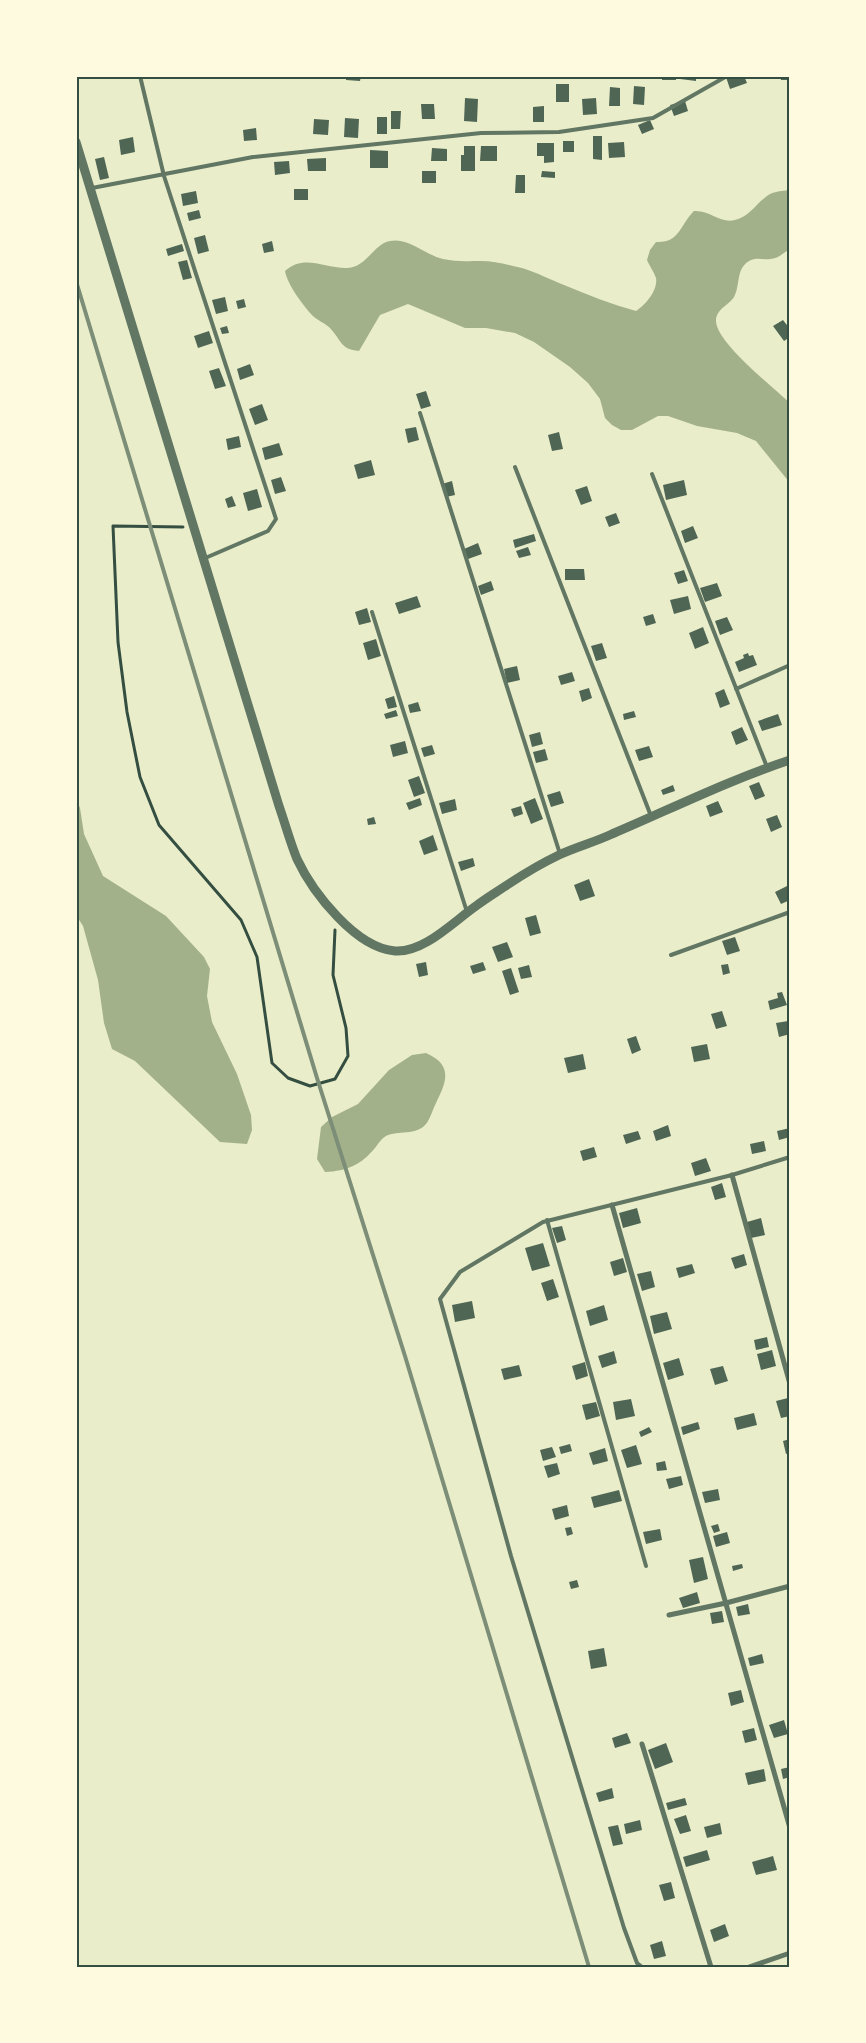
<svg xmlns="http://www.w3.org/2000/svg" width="866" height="2043" font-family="'Playfair Display',serif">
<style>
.water{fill:#a3b18a}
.building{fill:#4f6655}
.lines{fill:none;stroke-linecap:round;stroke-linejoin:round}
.path{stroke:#344e41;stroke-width:3}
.service{stroke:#617663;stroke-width:4}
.minor{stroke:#617663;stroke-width:5}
.tertiary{stroke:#617663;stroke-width:9}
.rail{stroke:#7c8e77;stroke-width:4}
.neatline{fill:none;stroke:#344e41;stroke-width:2}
</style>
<rect width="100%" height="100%" fill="#e9edc9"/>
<path class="water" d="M790 190V249C783 253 778 259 770 259 763 260 758 257 751 260 735 268 741 284 734 297 729 305 716 309 716 321 716 342 774 388 790 403V483L756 441 737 433 697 426 668 416H658L632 430H621L612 425 605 418 600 399 588 383 570 367 534 342 515 333 486 328H465L408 304 380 315 359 351C340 349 342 341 330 328 326 324 319 321 314 317 304 307 287 284 285 271 304 254 323 268 346 268 367 268 373 244 390 241 409 237 425 255 443 259 457 262 467 261 481 261 494 261 509 265 522 268 536 272 551 280 564 285 588 295 611 304 636 311 645 305 658 291 656 278 654 272 649 265 647 260L650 250 656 242C680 243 679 226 694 211 710 210 721 224 735 220 749 217 756 204 767 196 774 191 782 191 790 190Z
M76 798 80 808 84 834 103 876 166 916 204 957 210 969 207 996 212 1022 237 1074 251 1115 252 1130 247 1144 220 1142 135 1061 112 1049 104 1023 98 980 83 926 76 915Z
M426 1053C453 1065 447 1081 436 1103 433 1109 430 1119 426 1124 416 1136 398 1130 386 1136 382 1138 378 1144 375 1148 361 1165 347 1171 325 1172L317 1159 321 1127 332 1117 358 1104 389 1070 412 1055Z"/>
<path class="building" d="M346 76H361L360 81 346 80Z
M662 76H676V80H662Z
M680 76H696V81L680 79Z
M729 76H744L747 83 730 89 726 77Z
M780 76H790V80H781Z
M556 84H569V102H556Z
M634 86 645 87 644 105 633 104Z
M610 87 620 88V106H609Z
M465 98 478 99 477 122 464 121Z
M596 98 597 114 583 115 582 99Z
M685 101 688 111 674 116 670 105Z
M421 104H434L435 119H422Z
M544 106V122H533V107Z
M391 111H401L400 129H391Z
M377 117H387V134H377Z
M345 118 359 119 358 138 344 137Z
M314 119 329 120 328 135 313 134Z
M650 120 654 129 642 134 638 125Z
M256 128 257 140 244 141 243 130Z
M593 136H602V160L593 159Z
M133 137 135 152 121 155 119 140Z
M563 141H574V152H563Z
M624 142 625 157 609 158 608 143Z
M537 143H554V162L544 163V156H537Z
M464 146H475V171H461V155H464Z
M481 146H497V161H480Z
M432 148 447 149V161H431Z
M370 150 388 151V168H370Z
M104 157 109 178 100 180 95 159Z
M326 158V171H308L307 159Z
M289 161 290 173 275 175 274 162Z
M422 171H436V183H422Z
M542 171 555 172V178L541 177Z
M516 175H525V193H515Z
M294 189H308V200H294Z
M196 191 198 203 183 206 181 194Z
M199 210 201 218 189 221 187 213Z
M205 235 209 251 198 254 194 238Z
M272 241 274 251 264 253 262 244Z
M182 244 184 251 168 256 166 249Z
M187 260 192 278 183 280 178 262Z
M225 297 228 311 216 314 212 300Z
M244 299 246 307 238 309 236 301Z
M783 320 790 329V337L784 341 773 326Z
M227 326 229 333 222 334 220 328Z
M209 331 213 343 198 348 194 336Z
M250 364 254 375 240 380 237 369Z
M219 368 226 386 215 389 209 371Z
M426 391 431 406 421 409 416 394Z
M262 404 268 420 255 425 249 409Z
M416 427 419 440 408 443 405 429Z
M559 432 563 449 552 451 548 435Z
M239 436 241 447 228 450 226 439Z
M279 443 283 455 265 460 262 448Z
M371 460 375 475 358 479 354 465Z
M281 477 286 491 275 494 271 480Z
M684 480 687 495 666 500 663 485Z
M452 481 455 495 446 497 442 484Z
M587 486 592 501 581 505 575 490Z
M257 489 262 507 248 511 243 493Z
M232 496 236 506 228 508 225 499Z
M616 513 620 523 609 527 605 517Z
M693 526 698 538 685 543 681 531Z
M534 534 536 541 515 548 513 540Z
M478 543 482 554 468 559 464 549Z
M528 547 531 555 519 558 516 551Z
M565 569H584L585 580H565Z
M684 570 688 581 678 584 674 573Z
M491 581 494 590 481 595 478 586Z
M717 583 722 596 705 602 700 588Z
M417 596 421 607 399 614 395 603Z
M688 596 691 609 674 614 670 600Z
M367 608 371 622 359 625 355 612Z
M653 614 656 623 646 626 643 617Z
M727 617 733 630 720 635 715 621Z
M703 627 709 643 695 649 689 633Z
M376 639 381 656 368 660 363 643Z
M602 643 607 658 596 661 591 646Z
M748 653 749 656 753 655 757 665 739 672 735 662 744 658 743 655Z
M517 666 520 680 507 683 504 669Z
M572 672 575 681 561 685 558 676Z
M589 688 592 698 582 702 579 691Z
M724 689 730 704 720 708 715 693Z
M394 696 397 707 388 709 385 699Z
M418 702 421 711 410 713 408 705Z
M396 710 398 716 386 719 384 714Z
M634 711 636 717 624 720 623 714Z
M778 714 782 725 762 731 758 721Z
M742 727 748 740 736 745 731 732Z
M540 732 543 744 532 747 529 735Z
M405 741 408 753 393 757 390 745Z
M432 745 435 754 424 757 421 748Z
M649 746 653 757 639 761 635 750Z
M545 749 548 760 536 763 533 752Z
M419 776 425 793 414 797 408 780Z
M759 782 765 796 755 800 749 786Z
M673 785 675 791 663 795 661 790Z
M560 791 564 803 551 807 547 795Z
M420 798 422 805 409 810 406 803Z
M535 798 543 819 531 824 523 803Z
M455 799 457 810 442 814 439 803Z
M718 801 723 812 710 817 706 806Z
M521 806 523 814 514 817 511 809Z
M777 815 782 827 771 832 766 819Z
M374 817 376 824 368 825 367 819Z
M433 835 438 850 424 855 419 841Z
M473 858 475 866 461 871 458 862Z
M589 879 595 896 580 901 574 885Z
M787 886 790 891V900L781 904 775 892Z
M536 915 541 933 530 936 525 918Z
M735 937 740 951 727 955 722 941Z
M507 942 513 957 498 962 492 947Z
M426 962 428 975 419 977 416 964Z
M483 962 486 970 473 974 470 966Z
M728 964 730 973 723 975 721 965Z
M529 965 532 977 521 979 518 968Z
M511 968 519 992 510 995 502 971Z
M782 992 787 1005 770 1010 768 1001 778 998 777 993Z
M722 1011 727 1026 716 1029 711 1014Z
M788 1021 790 1034 779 1037 776 1023Z
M636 1036 641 1050 632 1054 627 1039Z
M707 1044 710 1059 694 1062 691 1047Z
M583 1054 586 1069 568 1073 564 1058Z
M668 1125 671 1136 656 1141 653 1131Z
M790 1128V1137L779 1140 777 1131Z
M638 1131 641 1139 626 1144 623 1135Z
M764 1141 766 1151 752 1154 750 1144Z
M594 1147 597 1157 583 1161 580 1151Z
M706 1158 711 1171 695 1176 691 1163Z
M722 1183 726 1197 715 1200 711 1187Z
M637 1208 641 1223 623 1228 619 1213Z
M761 1218 765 1235 751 1238 747 1222Z
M562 1226 566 1240 557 1243 552 1228Z
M543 1243 550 1266 532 1271 525 1248Z
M744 1254 747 1265 735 1269 731 1258Z
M623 1258 627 1272 614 1276 610 1262Z
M692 1264 695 1273 679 1278 676 1268Z
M651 1271 655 1287 642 1291 637 1274Z
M553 1279 559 1297 547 1301 541 1283Z
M472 1301 475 1318 455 1322 452 1305Z
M604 1305 608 1320 590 1326 586 1311Z
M667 1312 672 1329 654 1334 650 1316Z
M767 1337 769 1347 756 1350 754 1340Z
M772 1350 776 1366 761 1370 757 1354Z
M614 1351 617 1363 602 1368 598 1356Z
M679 1358 684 1375 668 1380 663 1363Z
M585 1362 588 1376 576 1380 572 1366Z
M519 1365 522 1376 504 1380 501 1369Z
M723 1366 728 1381 715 1385 710 1369Z
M788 1398 790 1416 781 1418 776 1401Z
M631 1399 635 1416 616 1420 613 1402Z
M596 1402 600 1416 586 1420 582 1405Z
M754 1413 757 1425 737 1430 734 1418Z
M698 1422 700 1429 683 1435 681 1427Z
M649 1427 652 1432 641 1437 639 1432Z
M790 1439V1453L786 1454 783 1441Z
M570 1444 572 1451 561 1454 559 1447Z
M636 1445 642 1464 627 1468 621 1450Z
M552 1447 556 1457 543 1461 540 1450Z
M605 1448 608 1461 593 1465 589 1453Z
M665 1461 667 1470 657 1471 656 1463Z
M557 1463 560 1474 548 1478 544 1466Z
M681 1476 683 1485 669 1489 666 1479Z
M718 1489 720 1500 705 1503 702 1492Z
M619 1490 622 1501 594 1508 591 1497Z
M567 1505 569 1516 555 1520 552 1509Z
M718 1524 720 1531 714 1533 711 1526Z
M571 1527 573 1534 567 1536 565 1528Z
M660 1529 662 1540 646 1544 643 1532Z
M727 1532 730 1543 716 1547 713 1536Z
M703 1557 708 1579 694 1583 689 1560Z
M742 1564 743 1568 733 1571 732 1566Z
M577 1580 579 1587 571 1589 569 1582Z
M697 1592 700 1603 683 1608 679 1598Z
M748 1604 750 1614 738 1616 736 1607Z
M722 1611 724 1622 712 1624 710 1613Z
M604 1648 607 1666 591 1669 588 1651Z
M762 1654 764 1663 750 1666 748 1658Z
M741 1690 744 1702 731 1706 728 1693Z
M784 1720 788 1734 774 1738 769 1725Z
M754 1728 757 1740 745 1743 742 1731Z
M627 1733 631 1743 615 1748 612 1738Z
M666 1743 673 1762 655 1769 648 1750Z
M790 1767V1777L783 1779 781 1769Z
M764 1769 766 1781 748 1785 745 1773Z
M612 1788 614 1798 599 1802 596 1793Z
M685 1798 687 1805 668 1810 666 1803Z
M686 1815 691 1831 680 1834 674 1819Z
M640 1820 642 1830 626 1834 624 1824Z
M720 1823 722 1834 707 1838 704 1827Z
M618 1825 623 1844 613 1846 608 1827Z
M707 1850 710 1860 686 1867 683 1857Z
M773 1856 777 1870 756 1875 752 1862Z
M671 1882 675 1898 664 1901 659 1885Z
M725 1924 729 1936 714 1942 710 1930Z
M662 1941 666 1956 654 1959 650 1945Z"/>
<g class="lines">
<path class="path" d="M183 527 113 526 118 642 127 712 140 777 159 825 241 920 257 957 272 1063 288 1078 310 1086 335 1079 348 1056 346 1028 333 975 335 930"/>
<path class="service" d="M140 76 164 176 276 519 268 531 203 559
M92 188 253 157 481 133 559 132 653 118 727 76
M420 413 560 854
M515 467 651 816
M652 474 767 767
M372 612 467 912
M736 689 790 665
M671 955 790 912
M547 1220 646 1566
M642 1967 637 1963 624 1928 511 1556 440 1299 460 1272 543 1222 732 1175 790 1157"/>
<path class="minor" d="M732 1175 790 1384
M612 1205 790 1828
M669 1615 726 1603 790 1586
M642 1744 711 1967
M749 1967 790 1953"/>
<path class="tertiary" d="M76 142 279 806C285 823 290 842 297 859 313 893 356 948 395 951 424 953 454 921 476 906 485 899 495 893 504 887 522 875 540 864 559 855 576 847 595 842 612 834 671 809 729 780 790 760"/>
<path class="rail" d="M76 281 317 1078 405 1356 589 1967"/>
</g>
<rect width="866" height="2043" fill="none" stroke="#fefae0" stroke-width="155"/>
<rect x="78" y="78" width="710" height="1888" class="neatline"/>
</svg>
